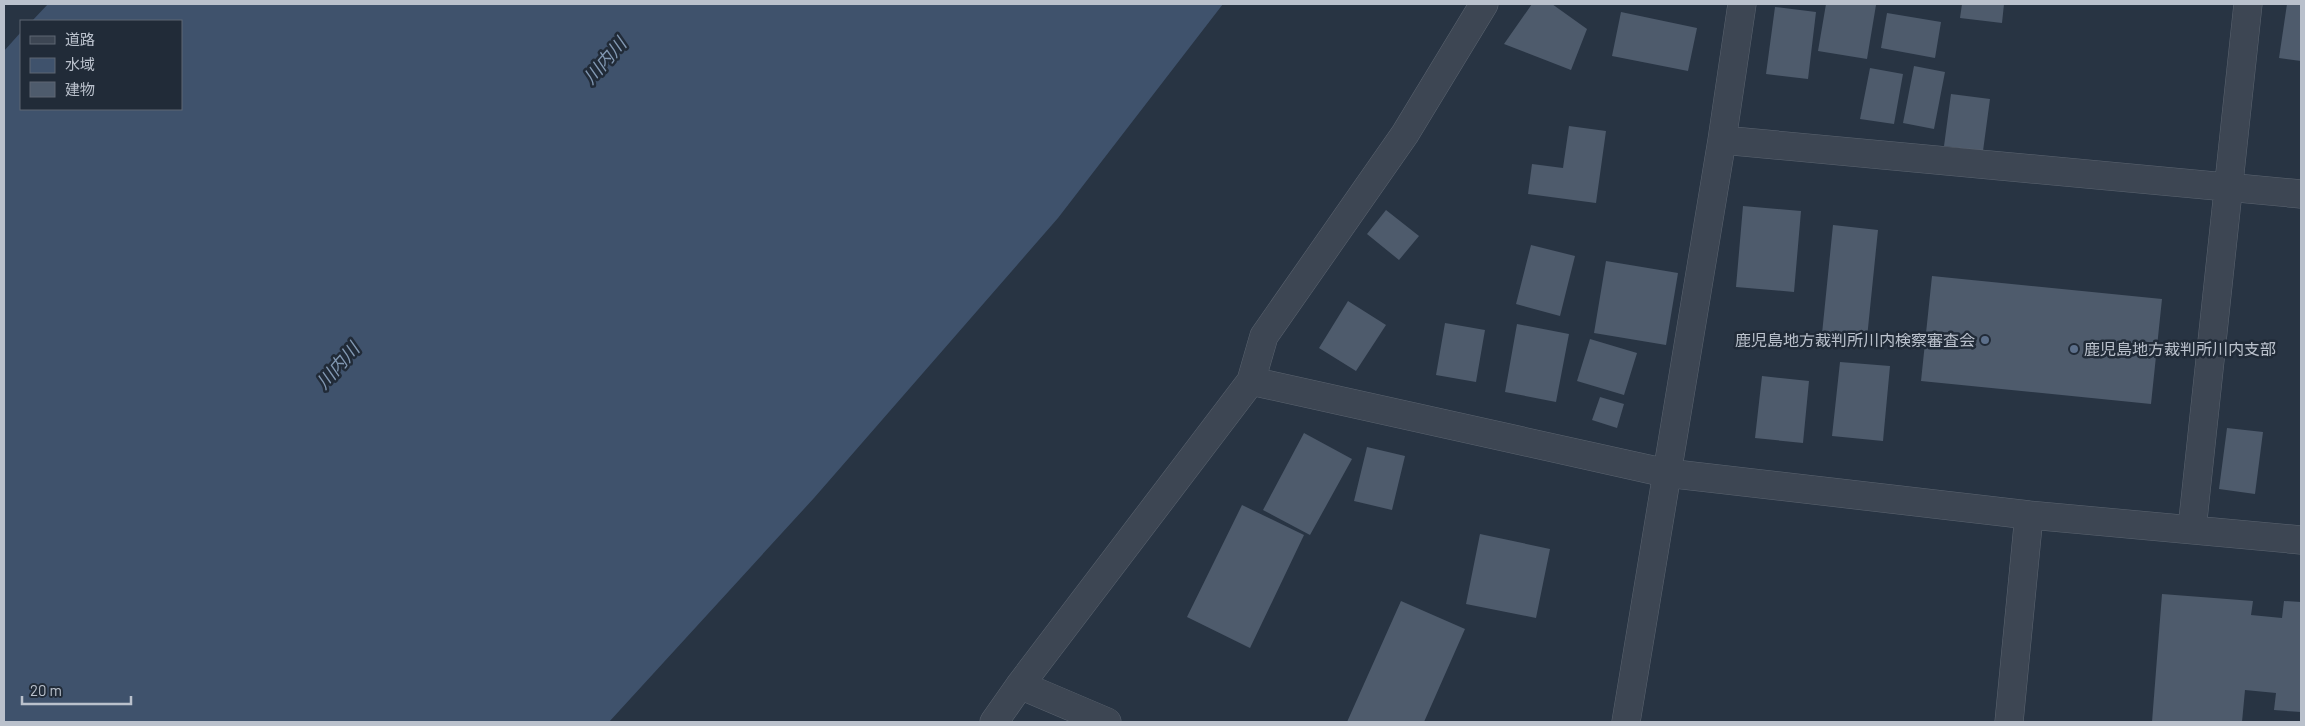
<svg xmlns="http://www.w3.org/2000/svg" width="2305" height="726" font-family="Barlow,'Noto Sans JP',sans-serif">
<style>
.water{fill:#3f526c}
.building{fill:#4e5b6c}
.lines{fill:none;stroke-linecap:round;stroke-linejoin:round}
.minor-casing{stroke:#5b6470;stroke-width:29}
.minor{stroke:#3d4653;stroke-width:28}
.service-dot{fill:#5c6f8a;stroke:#212b38;stroke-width:2}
.labels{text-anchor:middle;stroke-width:5;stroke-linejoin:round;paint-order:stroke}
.poi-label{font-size:16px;fill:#bac1cc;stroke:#212b38;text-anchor:end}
.water-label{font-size:18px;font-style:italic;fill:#8298b2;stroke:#212b38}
</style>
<rect width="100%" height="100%" fill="#283443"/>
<path class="water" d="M48 4H1223L1058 218 814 498 609 722H4V51L21 32V109H181V21H32Z"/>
<path class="building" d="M1532 4H1552L1587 29 1571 70 1504 44Z
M1826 4 1876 5 1867 59 1818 51Z
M1962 4H2004L2002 23 1960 18Z
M2287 4H2301V61L2279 58Z
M1775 7 1816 12 1808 79 1766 74Z
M1621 12 1697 28 1688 71 1612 56Z
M1887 13 1941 22 1935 58 1881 48Z
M1914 66 1945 72 1934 129 1903 123Z
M1870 68 1903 74 1894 124 1860 119Z
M1951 94 1990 99 1983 151 1944 146Z
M1569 126 1606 131 1596 203 1528 194 1532 164 1563 168Z
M1743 206 1801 211 1794 292 1736 287Z
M1386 210 1419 236 1399 260 1367 234Z
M1833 225 1878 230 1867 338 1822 334Z
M1531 245 1575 256 1560 316 1516 304Z
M1606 261 1678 273 1666 345 1594 333Z
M1932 276 2162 299 2151 404 1921 381Z
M1348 301 1386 325 1356 371 1319 348Z
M1445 323 1485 330 1476 382 1436 375Z
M1517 324 1569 334 1556 402 1505 392Z
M1590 339 1637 353 1624 395 1577 381Z
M1840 362 1890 366 1883 441 1832 436Z
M1762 376 1809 381 1803 443 1755 438Z
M1600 397 1624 404 1617 428 1592 420Z
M2227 428 2263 432 2255 494 2219 489Z
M1304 433 1352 459 1310 535 1263 510Z
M1367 447 1405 456 1392 510 1354 501Z
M1242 505 1304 535 1250 648 1187 617Z
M1480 534 1550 549 1536 618 1466 604Z
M2162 594 2253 601 2251 615 2282 618 2284 601 2301 602V712L2274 710 2276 693 2245 690 2242 722H2152Z
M1401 601 1465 629 1424 722H1347Z"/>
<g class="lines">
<defs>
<path id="minor" d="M1722 140 2301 194
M1251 381 1666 473 2029 515 2301 540
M2192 529 2248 4
M1020 685 1107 722
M994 722 1020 685 1251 381 1264 336 1405 134 1484 4
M1626 722 1722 140 1742 4
M2009 722 2029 515"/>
</defs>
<use href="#minor" class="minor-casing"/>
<use href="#minor" class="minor"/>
</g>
<g class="service-dot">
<circle cx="1985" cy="340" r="5"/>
<circle cx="2074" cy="349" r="5"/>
</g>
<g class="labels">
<g class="poi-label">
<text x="1975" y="346">鹿児島地方裁判所川内検察審査会</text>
<text x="2084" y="355" text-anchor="start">鹿児島地方裁判所川内支部</text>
</g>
<g class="water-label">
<text transform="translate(605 61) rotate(-49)" y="6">川内川</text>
<text transform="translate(338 366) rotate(-49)" y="6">川内川</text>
</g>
</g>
<rect width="2305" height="726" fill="none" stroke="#bac1cc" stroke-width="10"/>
<rect x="20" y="20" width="162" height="90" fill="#212b38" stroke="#5e6773"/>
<rect x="30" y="36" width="25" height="8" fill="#3d4653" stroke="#5e6773"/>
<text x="65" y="45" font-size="15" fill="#bac1cc">道路</text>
<rect x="30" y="58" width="25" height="15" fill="#3f526c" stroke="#5e6773"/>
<text x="65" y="70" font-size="15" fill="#bac1cc">水域</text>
<rect x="30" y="82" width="25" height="15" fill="#4e5b6c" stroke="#5e6773"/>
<text x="65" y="95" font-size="15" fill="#bac1cc">建物</text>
<path d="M22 696v8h109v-8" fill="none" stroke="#bac1cc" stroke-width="2.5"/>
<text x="30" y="696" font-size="15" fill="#bac1cc" stroke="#212b38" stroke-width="4" paint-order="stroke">20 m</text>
</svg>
